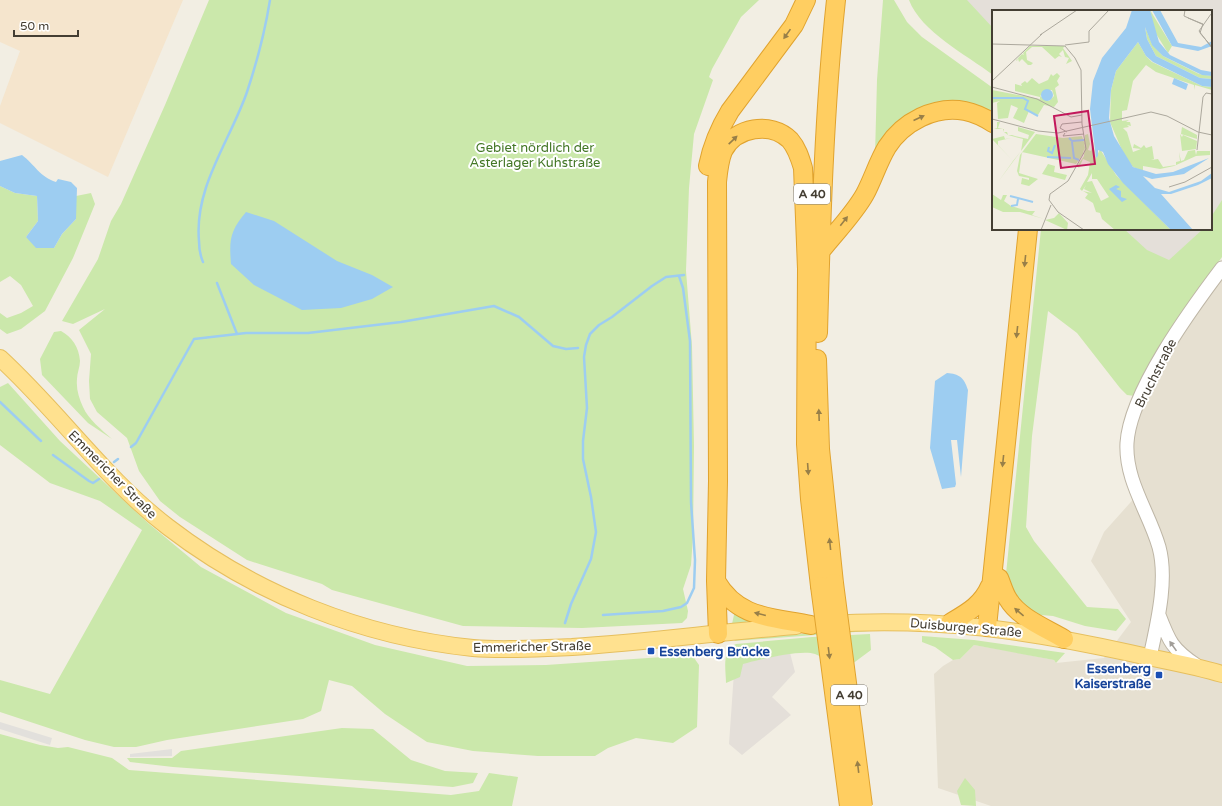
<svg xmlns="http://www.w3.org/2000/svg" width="1222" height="806" font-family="'Varela Round',sans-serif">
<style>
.residential{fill:#e6e0d1}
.commercial{fill:#f5e5cd}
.industrial{fill:#e4dfd9}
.green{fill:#cbe8ab}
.parking{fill:#e2e0dc}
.water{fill:#9dcdf1}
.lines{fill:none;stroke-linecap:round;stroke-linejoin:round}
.stream{stroke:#9dcdf1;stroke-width:2.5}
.minor-casing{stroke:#beb6a6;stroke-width:15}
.major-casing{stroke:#e6bf5e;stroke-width:18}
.highway-casing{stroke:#e0a32f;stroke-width:20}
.minor{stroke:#fff;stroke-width:13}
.major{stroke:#ffe18f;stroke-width:16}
.highway{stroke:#ffce61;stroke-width:18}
.highway-bridge-casing{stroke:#e0a32f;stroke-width:20;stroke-linecap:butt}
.highway-bridge{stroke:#ffce61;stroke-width:18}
.oneway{fill:#987f48}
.oneway2{fill:#a29e99}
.transit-dot{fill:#1a4fb4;stroke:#fff;stroke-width:1.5}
.labels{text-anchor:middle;stroke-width:4;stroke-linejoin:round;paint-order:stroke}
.shield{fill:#fff;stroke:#7c7870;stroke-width:1}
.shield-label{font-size:12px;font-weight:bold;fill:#443e33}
.park-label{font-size:13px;fill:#437726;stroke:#fff}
.street-label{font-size:13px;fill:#443e33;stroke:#fff}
.transit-label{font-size:13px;font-weight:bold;fill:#164399;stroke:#fff;text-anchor:start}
.inset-river{fill:none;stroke:#9dcdf1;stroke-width:2}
.inset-road{fill:none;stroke:#aca89d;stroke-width:1}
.view{fill:#c2185b;fill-opacity:0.15;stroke:#c2185b;stroke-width:2}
.inset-edge{fill:none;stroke:#443e33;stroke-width:2}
</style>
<rect width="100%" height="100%" fill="#f2eee3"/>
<path class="residential" d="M1222 272V806H991L938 788 934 674 943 666 953 660 960 659 974 645 1009 651 1054 660 1056 663 1104 658 1131 622 1091 561 1104 532 1138 494 1128 456 1145 387Z"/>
<path class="commercial" d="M0 0H183L108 177 0 123V106L20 51 0 42Z"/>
<path class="industrial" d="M931 0H1222V254L1178 312 1096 229H1211V11H993V59Z
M789 649 795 672 772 697 791 715 742 755 729 744 735 658Z"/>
<path class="green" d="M209 0H759L741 17 712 69 709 77 713 80 694 134 689 188 686 271 692 346 694 446 693 536 691 565 683 589 688 611 687 618 682 623 582 628 463 626 332 590 322 584 247 560 180 517 160 501 139 471 127 438 97 412 90 399 89 381 91 354 79 330 105 309 73 324 62 321 98 259 111 221 121 204 165 105Z
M883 0H894L907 22 922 37 993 88V119L939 109 875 155 877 80Z
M909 0H967L993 28V75C967 55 921 32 909 0Z
M0 186 15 193 37 196 38 221 26 237 54 248 62 234 76 219V196L91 193 95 204 73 258 45 311 21 329 7 334 0 329V313L7 318 21 313 33 306 21 285 10 276 0 282Z
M1222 200V257L1171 330 1135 396 1127 395 1120 388 1077 333 1048 311 1032 436 1026 527 1034 541 1087 607 1118 609 1126 619 1116 631 1085 626 1053 616 1029 614 1005 584 1041 229H1124L1147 250 1169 260 1203 229H1211V217Z
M61 331C72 337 79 347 80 361 80 367 77 373 77 379 76 389 79 398 83 407 88 419 102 430 112 439L88 423 42 375 40 359 54 332Z
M8 383 60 441 148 523 201 567 286 613 375 645 467 666 546 665 692 655 699 665 697 727 673 743 636 738 608 748 595 756H538L473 751 427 742 385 714 352 686 329 680 321 711 303 719 167 740 136 747H114L85 740 0 712V680L50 694 142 530 100 501 50 483 0 445V387Z
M735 610 763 620 732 624Z
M869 629V631L734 641 736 639Z
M870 634 871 650 836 676C831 668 824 657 815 654 801 649 758 660 743 664L740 677 726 683C726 670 721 650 736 644L812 637Z
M922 636 974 640 1065 653 1056 663 1054 660 974 645 960 659 953 660 935 647 922 642Z
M342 728 373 729 411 760 445 771 478 773 473 783 453 787 173 767 130 762 127 758H172L181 751Z
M0 734 40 745 58 748 68 747 112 758 129 770 451 795 479 791 489 773 518 777 512 806H0Z
M965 778 975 790 976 806 961 805 957 791Z"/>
<path class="parking" d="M0 722 52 738 50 745 0 729Z
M172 749V756L130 757V754Z"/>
<path class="water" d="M22 155C35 165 40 177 56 182L58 179 71 182 77 188 76 219 62 234 54 248H36L26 237 38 221 37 196 15 193 0 186V161Z
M246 212 274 221 337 261 372 275 393 287 372 299 341 308 302 310 254 285 231 264C229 240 230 231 246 212Z
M947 373C959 374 964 377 968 390L961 477 957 440H951L956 484 955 487 942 489 930 448 935 381Z"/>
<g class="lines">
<path class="stream" d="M203 262C200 255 199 248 199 241 194 187 230 141 247 92 257 62 265 31 270 0
M217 283 237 334
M0 402 41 441
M131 447 136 443 194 339 246 333H308L401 322 494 306 519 317 553 346 566 349 578 348
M53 455 89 481 93 483 99 479
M114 462 118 459
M603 615 663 611 681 607 687 603 694 588 695 560 691 502 690 341 683 288 679 276
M565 623 571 604 591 559 596 532 591 497 583 459V441L587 408 584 357 586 345 590 334 599 325 612 317 652 286 666 277 684 275"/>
<defs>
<path id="minor" d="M1159 615C1169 641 1172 649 1196 665
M1150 657C1157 624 1168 580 1159 547 1149 512 1125 481 1127 443 1130 392 1191 309 1222 268"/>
<path id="major" d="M0 358C59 412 105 479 168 527 255 594 363 637 473 648 506 651 539 648 572 647 647 642 721 632 796 626
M827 624C934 617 1026 630 1130 653 1161 660 1192 665 1222 674"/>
<path id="highway" d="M708 166C712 146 719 129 730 111L794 25 806 0
M820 252C834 234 854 214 865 194 873 179 878 162 887 147 903 122 935 105 965 111 975 113 985 118 993 123
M818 333C821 222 824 111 836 0
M817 359 820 449 834 583
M999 578C1002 585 1004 593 1008 599 1019 618 1046 628 1064 639
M716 581C738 619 772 617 811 625
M950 623C967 613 982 605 990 586
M987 627 1028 229
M718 634 716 581 718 481 717 182C718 172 719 161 723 151 735 127 771 121 790 140 797 148 800 158 803 168L807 269 806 444 810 499 820 586"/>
</defs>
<use href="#minor" class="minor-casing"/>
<use href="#major" class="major-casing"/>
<use href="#highway" class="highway-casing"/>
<use href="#minor" class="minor"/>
<use href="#major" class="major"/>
<use href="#highway" class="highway"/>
<defs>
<path id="highway-bridge" d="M834 583 863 806
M820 586 849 806"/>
</defs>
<use href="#highway-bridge" class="highway-bridge-casing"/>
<use href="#highway-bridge" class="highway-bridge"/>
</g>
<defs><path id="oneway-solid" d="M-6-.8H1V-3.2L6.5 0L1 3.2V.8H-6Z"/></defs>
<g class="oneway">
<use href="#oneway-solid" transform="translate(787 34) rotate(125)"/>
<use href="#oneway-solid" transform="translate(919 118) rotate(-24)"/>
<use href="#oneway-solid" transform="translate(733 140) rotate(-44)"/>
<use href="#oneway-solid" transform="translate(844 221) rotate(-52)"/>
<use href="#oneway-solid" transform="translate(1025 261) rotate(96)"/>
<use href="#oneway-solid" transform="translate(1017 332) rotate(96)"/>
<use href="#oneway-solid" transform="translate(819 415) rotate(-92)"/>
<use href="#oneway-solid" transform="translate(1003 461) rotate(96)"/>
<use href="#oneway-solid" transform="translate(808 469) rotate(86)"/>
<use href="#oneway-solid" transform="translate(830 544) rotate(-96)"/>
<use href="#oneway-solid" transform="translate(1019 612) rotate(-140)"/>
<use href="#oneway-solid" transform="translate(760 614) rotate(-166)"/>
<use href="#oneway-solid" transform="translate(829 653) rotate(83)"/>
<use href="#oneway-solid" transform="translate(858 767) rotate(-97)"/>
</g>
<use class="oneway2" href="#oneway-solid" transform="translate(1173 646) rotate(-125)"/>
<g class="transit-dot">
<rect x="647" y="647" width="8" height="8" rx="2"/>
<rect x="1155" y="671" width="8" height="8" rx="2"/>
</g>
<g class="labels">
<g class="shield">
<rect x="794" y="184" width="36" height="20" rx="3"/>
<rect x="831" y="685" width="36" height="20" rx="3"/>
</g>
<g class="shield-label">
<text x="812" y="198">A 40</text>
<text x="849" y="699">A 40</text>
</g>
<g class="park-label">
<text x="535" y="152">Gebiet nördlich der<tspan x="535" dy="15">Asterlager Kuhstraße</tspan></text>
</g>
<g class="street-label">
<text transform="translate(1155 373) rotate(-63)" y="5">Bruchstraße</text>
<text transform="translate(113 474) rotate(45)" y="5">Emmericher Straße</text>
<text transform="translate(966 627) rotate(5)" y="5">Duisburger Straße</text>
<text transform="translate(532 646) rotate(-1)" y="5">Emmericher Straße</text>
</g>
<g class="transit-label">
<text x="659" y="656">Essenberg Brücke</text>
<text x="1151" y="673" text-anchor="end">Essenberg<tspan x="1151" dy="15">Kaiserstraße</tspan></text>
</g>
</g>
<g transform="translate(992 10)">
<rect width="220" height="220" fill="#f2eee3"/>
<path d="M158 0 180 36 176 43 163 22ZM153 17 160 34 171 46 207 64 220 66V69L208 68 164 46 155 29ZM146 32 154 46 160 52 210 76 220 77V80L203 75 202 80V75L164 62 154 55 141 71 135 100 130 101V111L137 110 134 112H138L139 116 135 115 137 117 131 118 135 122 141 142 149 139 141 138 142 134 149 138 152 135 154 138 160 136 162 149 159 150 166 149 171 157 184 155V152L188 151 187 142 189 151 192 150 196 141 203 140 204 145 205 141H218V145L204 146 182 156 168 159 151 156V161L141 157 132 145 118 112 119 80 124 61ZM38 36H73L71 38 80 51 74 54 77 48 73 47 71 40 67 44 70 47 67 46 63 49 50 37H40L34 42 35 50 41 53 39 55H36L30 49 27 52 26 48 25 51 24 50 30 44 32 45 31 43ZM65 63 68 66 65 71 67 75 63 78 66 92 62 97 52 95 46 105 37 101 32 113 21 108 26 98 19 95 16 108 6 109 5 93 8 91 0 93V80L48 89V87L23 81V74L30 76 29 74 33 71 35 73 40 68 47 74 56 70 59 64 61 66ZM56 80H60L62 86 57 91 48 86ZM5 112H8L6 118 11 119H12V122H15L16 125H20L23 126 36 129 37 125 26 121V117L43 122 6 172 21 151 0 129 12 126 13 129 19 128 6 131V135L21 151 29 141 31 129 16 125 12 122 11 119H2L5 118ZM190 117 205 125V129L189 124ZM44 124 71 128 90 126 93 135 91 144 84 154 30 142 27 163 46 169 37 176 29 174 30 168 37 170V168L27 166 25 161 28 145ZM96 124 98 134 96 140 99 141 101 132 104 148 108 139 124 165 179 220H123L110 209 108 203 104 202 101 193 93 188 96 184 91 181 100 183 92 179 94 175 90 181 88 179 96 165 98 152 91 149 87 158 85 156 92 146 93 125ZM100 163V169H105L117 187 109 191 100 171 95 172ZM188 124 190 127 191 125 205 131 204 139 190 141ZM56 154 63 156 62 162 75 165 73 170 50 164ZM0 184 9 190 11 185H15L12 191 19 196 36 201H43L40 205 52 209 54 207 52 209 28 202H11L0 197ZM67 203 76 213 75 220 53 210 62 208Z" fill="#cbe8ab" fill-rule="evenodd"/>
<path d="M140 0H158L167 32 178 45 209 60 220 62V66L210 65 171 46 160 35 153 17 155 29 164 46 208 68 220 69V77L210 76 161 52 154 46 146 32 124 61 119 80 117 108 122 126 141 157 164 164 181 162 217 148 192 164 160 169 151 166 163 178 177 182 209 171 220 163V168L206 175 179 184H169L201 220H179L131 173 116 154 106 130 111 142 106 140V146L104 148 98 99 101 71 110 48 134 18ZM160 0H168L186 33 209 37 220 31V36L206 41 180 36ZM182 68 196 74 194 80 180 74ZM49 85a6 6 0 1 1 12 0a6 6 0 1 1-12 0ZM124 175 128 177 124 179 129 181V187L135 189 130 192 117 179Z" fill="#9dcdf1"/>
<path class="inset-river" d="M0 88H31L36 91 33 99 46 106M77 128 80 131 92 130M80 132 82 148 87 150M57 137 56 141 60 143 63 135M55 147 79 148M18 186 41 192M19 196 25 195 26 189"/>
<path class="inset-road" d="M193 0 192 6 212 15M219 4 207 21 220 38M196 8 211 14 208 23 220 37M48 25 85 0M0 34 73 36M73 35 97 32V21L117 0M73 36 83 48 89 60 90 114 94 139 76 171 58 184 57 190 66 202 92 220M0 71 50 24M0 77 45 89 79 107 90 105M0 109 46 121 66 123 159 102 175 106 206 122 220 125M75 122 68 118 70 114 90 112M73 123 71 126 92 124M205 140 211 87 214 83 220 84M177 177 193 172 220 157M49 220 59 195"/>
<path class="view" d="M96 101 103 154 69 158 62 106Z"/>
<rect width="220" height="220" class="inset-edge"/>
</g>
<path d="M14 30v6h64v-6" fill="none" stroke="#443e33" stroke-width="2"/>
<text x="20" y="30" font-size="12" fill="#443e33" stroke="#ffffff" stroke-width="3" paint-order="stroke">50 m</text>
</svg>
